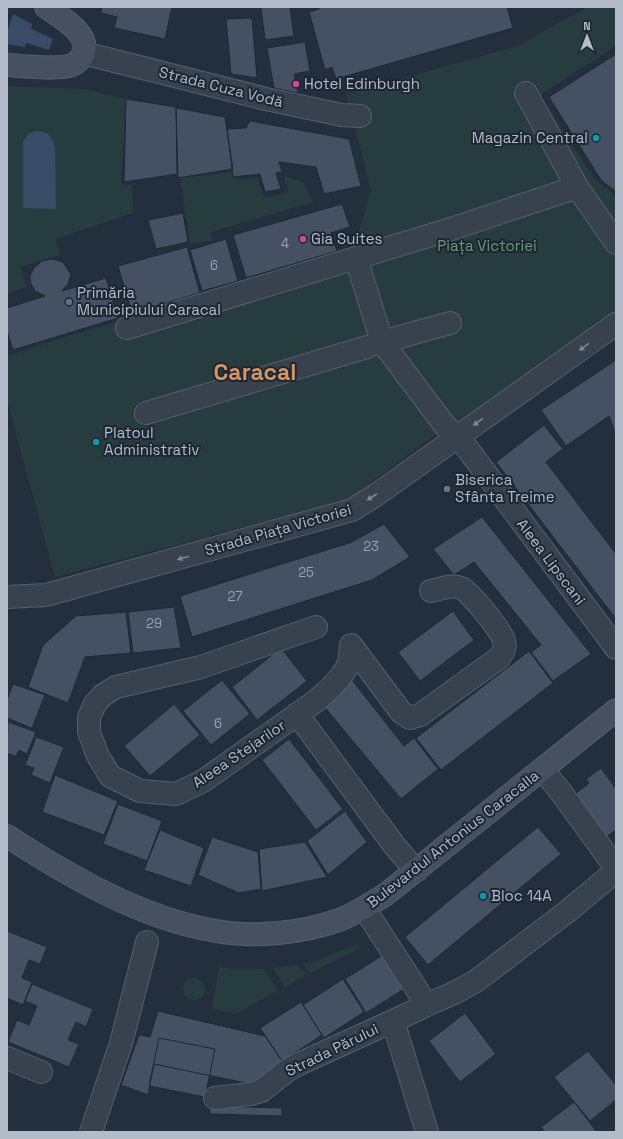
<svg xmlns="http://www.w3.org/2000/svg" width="623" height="1139" font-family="'Space Grotesk',sans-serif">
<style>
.green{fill:#263c3f}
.water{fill:#394c67}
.building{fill:#455162;stroke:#1f2835}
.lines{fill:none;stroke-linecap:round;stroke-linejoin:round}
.street-casing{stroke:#565f6c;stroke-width:24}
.secondary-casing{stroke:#565f6c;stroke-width:24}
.street{stroke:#38414e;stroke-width:22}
.secondary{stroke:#465061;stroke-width:22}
.oneway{fill:#7c8592}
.hotel-dot{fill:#d1479c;stroke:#1d2633;stroke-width:1.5}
.culture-dot{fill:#0f9aa8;stroke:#1d2633;stroke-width:1.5}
.service-dot{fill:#5c6f8a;stroke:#1d2633;stroke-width:1.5}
.worship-dot{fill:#6b7280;stroke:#1d2633;stroke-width:1.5}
.labels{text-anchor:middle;stroke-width:4;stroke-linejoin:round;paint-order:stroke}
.number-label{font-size:13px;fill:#98a1af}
.poi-label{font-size:15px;fill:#b4bcc9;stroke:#1d2633;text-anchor:start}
.street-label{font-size:15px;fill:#b4bcc9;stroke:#1d2633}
.park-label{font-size:15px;fill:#6b9a76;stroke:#1d2633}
.town-label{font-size:23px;font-weight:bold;fill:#d59563;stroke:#1d2633}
</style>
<rect width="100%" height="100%" fill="#242f3e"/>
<path class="green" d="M587 7H616V46L540 95 595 179 616 196V312L450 430 436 434 349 499 55 577 7 401V356L61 338 346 256 358 235 371 190 346 94 518 46Z
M7 86 84 89 126 99 121 184 132 185 133 213 56 239 60 255 20 267 27 287 7 293Z
M236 171 238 180 257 177 265 198 288 192 284 176 303 182 313 202 211 232 213 241 190 243 180 178Z
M357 944 361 948 310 973 303 963 314 962Z
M298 965 306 975 285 987 273 968Z
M219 967 233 969H263L278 990 236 1014 212 1008Z
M183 989a11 11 0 1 1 22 0a11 11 0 1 1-22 0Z"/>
<path class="water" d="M13 14 32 24 31 29 53 39 49 50 26 43 25 47 7 44V32Z
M36 131C47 131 52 136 55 146L56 209 23 208V142L28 134Z"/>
<path class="building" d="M102 7H172L165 39 114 28 117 17 101 13Z
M261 7H295L290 8 294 36 265 40Z
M318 7H507L513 28 336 79 332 67 325 70 309 12 319 9Z
M252 18 257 78 231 74 226 19Z
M305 42 310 71 294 74 298 93 274 88 267 48Z
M616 54V192L601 180 549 97Z
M126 99 176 107 177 174 124 182Z
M176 108 225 117 233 169 178 178Z
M250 121 349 139 361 186 324 194 316 167 279 162 282 172 276 173 281 189 265 192 260 174 233 177 227 129 246 128Z
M342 204 350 227 331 233 337 251 246 278 233 235Z
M183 213 188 242 156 249 148 220Z
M226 239 238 281 202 291 190 250Z
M187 247 200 293 132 313 118 266Z
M52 259 63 262 71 275 68 284 62 291 106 278 118 318 13 350 7 331V308L45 296 35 291 31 284 30 276 34 268 42 261Z
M616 360V436L609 416 566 446 541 410Z
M544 425 563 449 546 462 616 554V619L496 462Z
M482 517 591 654 553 681 531 652 541 645 474 562 454 575 433 549Z
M384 524 410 557 372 580 192 637 180 596 352 542Z
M174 607 181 648 133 653 128 612Z
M453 611 474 640 420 681 398 652Z
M126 612 131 653 85 657 68 703 28 687 43 645 76 616Z
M281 648 307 681 257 720 232 687Z
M529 651 553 683 441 770 416 738Z
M222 680 250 714 211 745 183 711Z
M352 680 404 746 414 738 438 769 401 799 322 704Z
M13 684 45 695 32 728 7 718V700Z
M174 704 200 735 150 776 124 746Z
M8 722 36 732 27 754 19 750 16 756 8 754 7 756Z
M36 737 64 747 50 783 31 775 34 768 25 765Z
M289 739 343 809 316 830 262 760Z
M601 768 616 789V830L606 837 574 795 589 783 586 779Z
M55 775 118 801 104 835 42 812Z
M118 804 162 821 147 861 103 844Z
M345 811 367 842 328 875 307 841Z
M538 827 561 854 428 965 405 937Z
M160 830 204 848 191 886 144 870Z
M212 837 258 852 261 889 239 893 198 875Z
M305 842 327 877 262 891 259 849Z
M7 931 47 947 40 964 29 960 22 978 32 982 23 1005 7 998Z
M386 953 407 987 366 1013 345 979Z
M343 979 364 1012 324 1038 303 1005Z
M32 984 93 1009 86 1027 76 1022 68 1040 79 1044 69 1067 8 1042 17 1020 29 1025 37 1006 25 1001Z
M301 1002 322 1035 282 1061 260 1028Z
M158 1011 265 1036 282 1061 272 1068 265 1087 154 1064 148 1095 121 1085 139 1035 150 1037Z
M465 1013 496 1054 460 1082 429 1041Z
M159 1038 215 1049 205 1097 149 1086Z
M588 1051 616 1085V1100L590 1121 554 1077Z
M574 1102 597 1132H545L541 1127Z
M210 1106 282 1108V1116L210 1114Z"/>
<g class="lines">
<defs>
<path id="street" d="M83 53 266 99 342 115 360 116
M526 93 577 187 616 243
M356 258 382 342 446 427 458 436 616 648
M127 328 451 229 577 187
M375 344 450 323
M146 413 367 347
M7 597 46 595 352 510 376 495 616 324
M316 627 201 667 116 687 103 695 95 704 89 717V732L97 754 110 776 140 791 176 794 203 781 316 701C328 690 344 677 349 662 350 657 350 651 351 645
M351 645 401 712 410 718 420 715 499 658C503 652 506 648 504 641 502 631 470 592 461 588 453 584 440 589 431 591
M297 714 394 845 416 871
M543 770 560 791 616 868
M364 908 427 1005
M393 1021 427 1132
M121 1043 147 942
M7 1058 41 1072
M215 1098 251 1094 261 1091 288 1070 301 1063 393 1021 427 1005 456 992 476 981 568 911 616 871
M91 1132 119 1049"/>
<path id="secondary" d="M7 65C23 66 59 70 72 65 77 63 81 59 83 55 92 34 60 17 46 7
M7 836C69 876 142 919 216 931 254 938 303 933 339 920 355 914 370 904 385 895L616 710"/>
</defs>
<use href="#street" class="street-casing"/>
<use href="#secondary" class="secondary-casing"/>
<use href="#street" class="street"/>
<use href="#secondary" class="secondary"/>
</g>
<defs><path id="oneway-solid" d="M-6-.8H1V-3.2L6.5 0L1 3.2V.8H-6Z"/></defs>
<g class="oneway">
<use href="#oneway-solid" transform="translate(584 347) rotate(144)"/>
<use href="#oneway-solid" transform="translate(478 422) rotate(144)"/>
<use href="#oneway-solid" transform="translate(372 497) rotate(147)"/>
<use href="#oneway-solid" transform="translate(183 558) rotate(165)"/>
</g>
<g class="hotel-dot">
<circle cx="296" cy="84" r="4"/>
<circle cx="303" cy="239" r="4"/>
</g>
<g class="culture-dot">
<circle cx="596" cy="138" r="4"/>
<circle cx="96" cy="442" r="4"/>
<circle cx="483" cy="896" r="4"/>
</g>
<circle class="service-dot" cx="69" cy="302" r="4"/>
<circle class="worship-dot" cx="447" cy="489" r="4"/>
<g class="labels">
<g class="number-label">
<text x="285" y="248">4</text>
<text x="214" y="270">6</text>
<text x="371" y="551">23</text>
<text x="306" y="577">25</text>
<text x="235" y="601">27</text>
<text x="154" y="628">29</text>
<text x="218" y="728">6</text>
</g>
<g class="poi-label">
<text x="304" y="89">Hotel Edinburgh</text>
<text x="588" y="143" text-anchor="end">Magazin Central</text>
<text x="311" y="244">Gia Suites</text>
<text x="77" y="298">Primăria<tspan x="77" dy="17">Municipiului Caracal</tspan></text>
<text x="104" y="438">Platoul<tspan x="104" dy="17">Administrativ</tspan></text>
<text x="455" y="485">Biserica<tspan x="455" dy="17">Sfânta Treime</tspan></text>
<text x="491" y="901">Bloc 14A</text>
</g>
<g class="street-label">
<text transform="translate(221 87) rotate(14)" y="5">Strada Cuza Vodă</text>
<text transform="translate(278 530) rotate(-16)" y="5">Strada Piața Victoriei</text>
<text transform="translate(551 562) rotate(53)" y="5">Aleea Lipscani</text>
<text transform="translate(239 754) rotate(-34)" y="5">Aleea Stejarilor</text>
<text transform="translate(453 839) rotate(-38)" y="5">Bulevardul Antonius Caracalla</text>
<text transform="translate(332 1050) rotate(-26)" y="5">Strada Părului</text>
</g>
<g class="park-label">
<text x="487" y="251">Piața Victoriei</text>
</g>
<g class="town-label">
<text x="255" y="380">Caracal</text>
</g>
</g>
<rect width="623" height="1139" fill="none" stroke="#b4bcc9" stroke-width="16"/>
<g transform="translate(587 36)" stroke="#1d2633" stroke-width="3" paint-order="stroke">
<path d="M0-3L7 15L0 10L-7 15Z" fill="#b4bcc9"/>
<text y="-6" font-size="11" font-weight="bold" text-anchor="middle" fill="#b4bcc9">N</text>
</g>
</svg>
